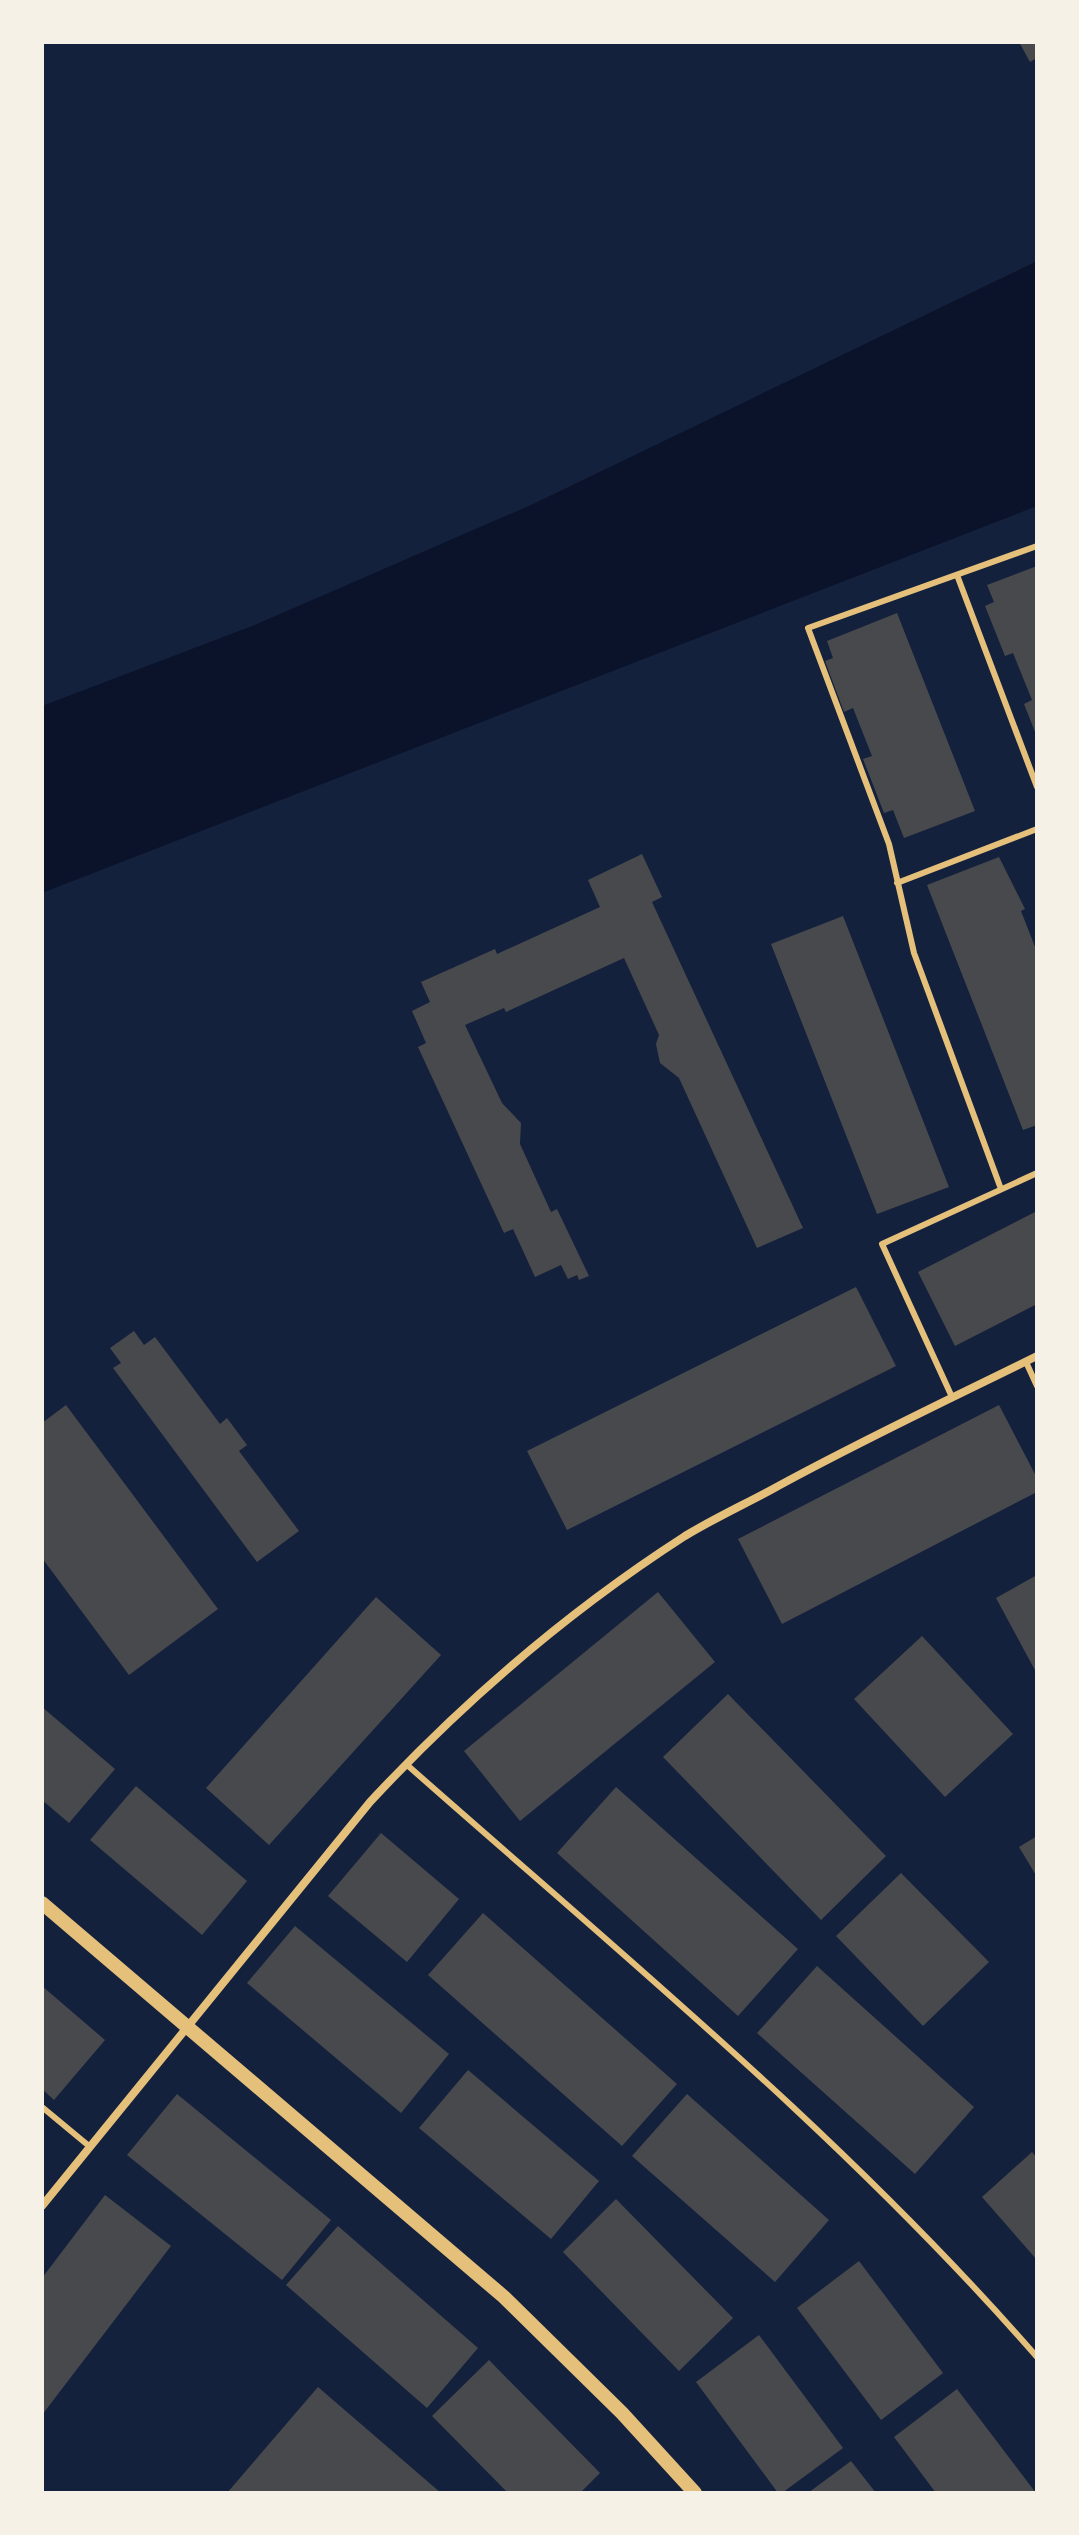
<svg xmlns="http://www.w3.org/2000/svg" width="1079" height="2535" font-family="Lato,sans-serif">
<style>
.water{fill:#0b132b}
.building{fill:#48494c}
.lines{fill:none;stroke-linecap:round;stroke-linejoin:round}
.service{stroke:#e5c07b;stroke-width:6}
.minor{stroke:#e5c07b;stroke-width:8}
.tertiary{stroke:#e5c07b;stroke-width:14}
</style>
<rect width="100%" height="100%" fill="#14213d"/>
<path class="water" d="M1037 261V506L42 893V706L257 624 531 505Z"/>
<path class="building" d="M1019 42H1037V58L1030 62Z
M1037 566V737L1024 704 1032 700 1013 653 1005 656 985 606 994 602 987 585Z
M897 613 975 811 904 838 893 810 884 813 863 759 872 756 853 708 844 712 825 661 833 658 827 641Z
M642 854 662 897 652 902 803 1228 757 1248 679 1078 660 1063 656 1044 659 1035 624 958 506 1012 504 1008 465 1025 502 1103 521 1123 520 1144 551 1212 557 1209 589 1276 579 1280 577 1275 568 1279 561 1265 535 1277 513 1229 504 1233 418 1047 426 1043 412 1011 430 1002 421 982 495 949 497 954 600 907 588 880Z
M999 857 1025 909 1021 911 1037 952V1125L1023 1130 927 885Z
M843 916 949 1187 877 1214 771 944Z
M1037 1211V1304L955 1346 918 1272Z
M856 1287 896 1366 567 1530 527 1451Z
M134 1331 144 1345 155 1337 220 1424 227 1418 247 1445 239 1451 299 1531 257 1562 113 1368 121 1363 110 1348Z
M66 1405 218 1609 129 1675 42 1558V1423Z
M999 1405 1037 1478V1492L782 1624 738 1539Z
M1037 1575V1674L996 1598Z
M658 1592 715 1662 520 1821 464 1751Z
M376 1597 441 1655 269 1845 206 1788Z
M922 1636 1013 1734 945 1797 854 1699Z
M728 1694 886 1856 821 1920 663 1757Z
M42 1707 115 1769 69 1823 42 1800Z
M136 1786 247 1881 202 1935 90 1840Z
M616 1787 798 1949 738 2016 557 1853Z
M381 1833 459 1899 407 1962 328 1896Z
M1037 1836V1877L1019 1847Z
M901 1873 989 1962 923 2026 836 1936Z
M483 1913 677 2084 622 2146 428 1975Z
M295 1926 449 2054 401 2113 247 1983Z
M817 1966 974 2107 915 2174 757 2033Z
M42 1986 105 2040 54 2100 42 2089Z
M468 2070 599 2181 551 2239 419 2128Z
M177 2094 331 2220 282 2280 127 2155Z
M687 2094 829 2220 775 2282 632 2156Z
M1032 2152 1037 2158V2260L982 2197Z
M105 2195 171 2246 42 2415V2278Z
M616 2199 733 2318 679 2371 563 2252Z
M338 2226 478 2348 427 2408 286 2285Z
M859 2261 943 2373 881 2420 797 2308Z
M759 2335 843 2448 782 2493H778L696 2382Z
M489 2360 600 2473 580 2493H508L432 2416Z
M318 2387 441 2493H227Z
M957 2389 1036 2493H936L894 2437Z
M851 2461 876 2493H808Z"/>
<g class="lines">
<path class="service" d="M957 575 1037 787
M897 883 1037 829
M1001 1189 914 953 889 844 808 628 1037 546
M1026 1362 1037 1386
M952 1397 882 1244 1037 1173
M406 1764C622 1955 847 2139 1037 2357
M42 2107 89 2146"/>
<path class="minor" d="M42 2206 370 1802C463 1702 570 1610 685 1536 713 1519 743 1505 771 1490 858 1442 948 1400 1037 1356"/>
<path class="tertiary" d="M42 1903 504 2297 622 2413 695 2493"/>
</g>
<rect width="1079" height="2535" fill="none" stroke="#f6f1e7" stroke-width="88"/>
</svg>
